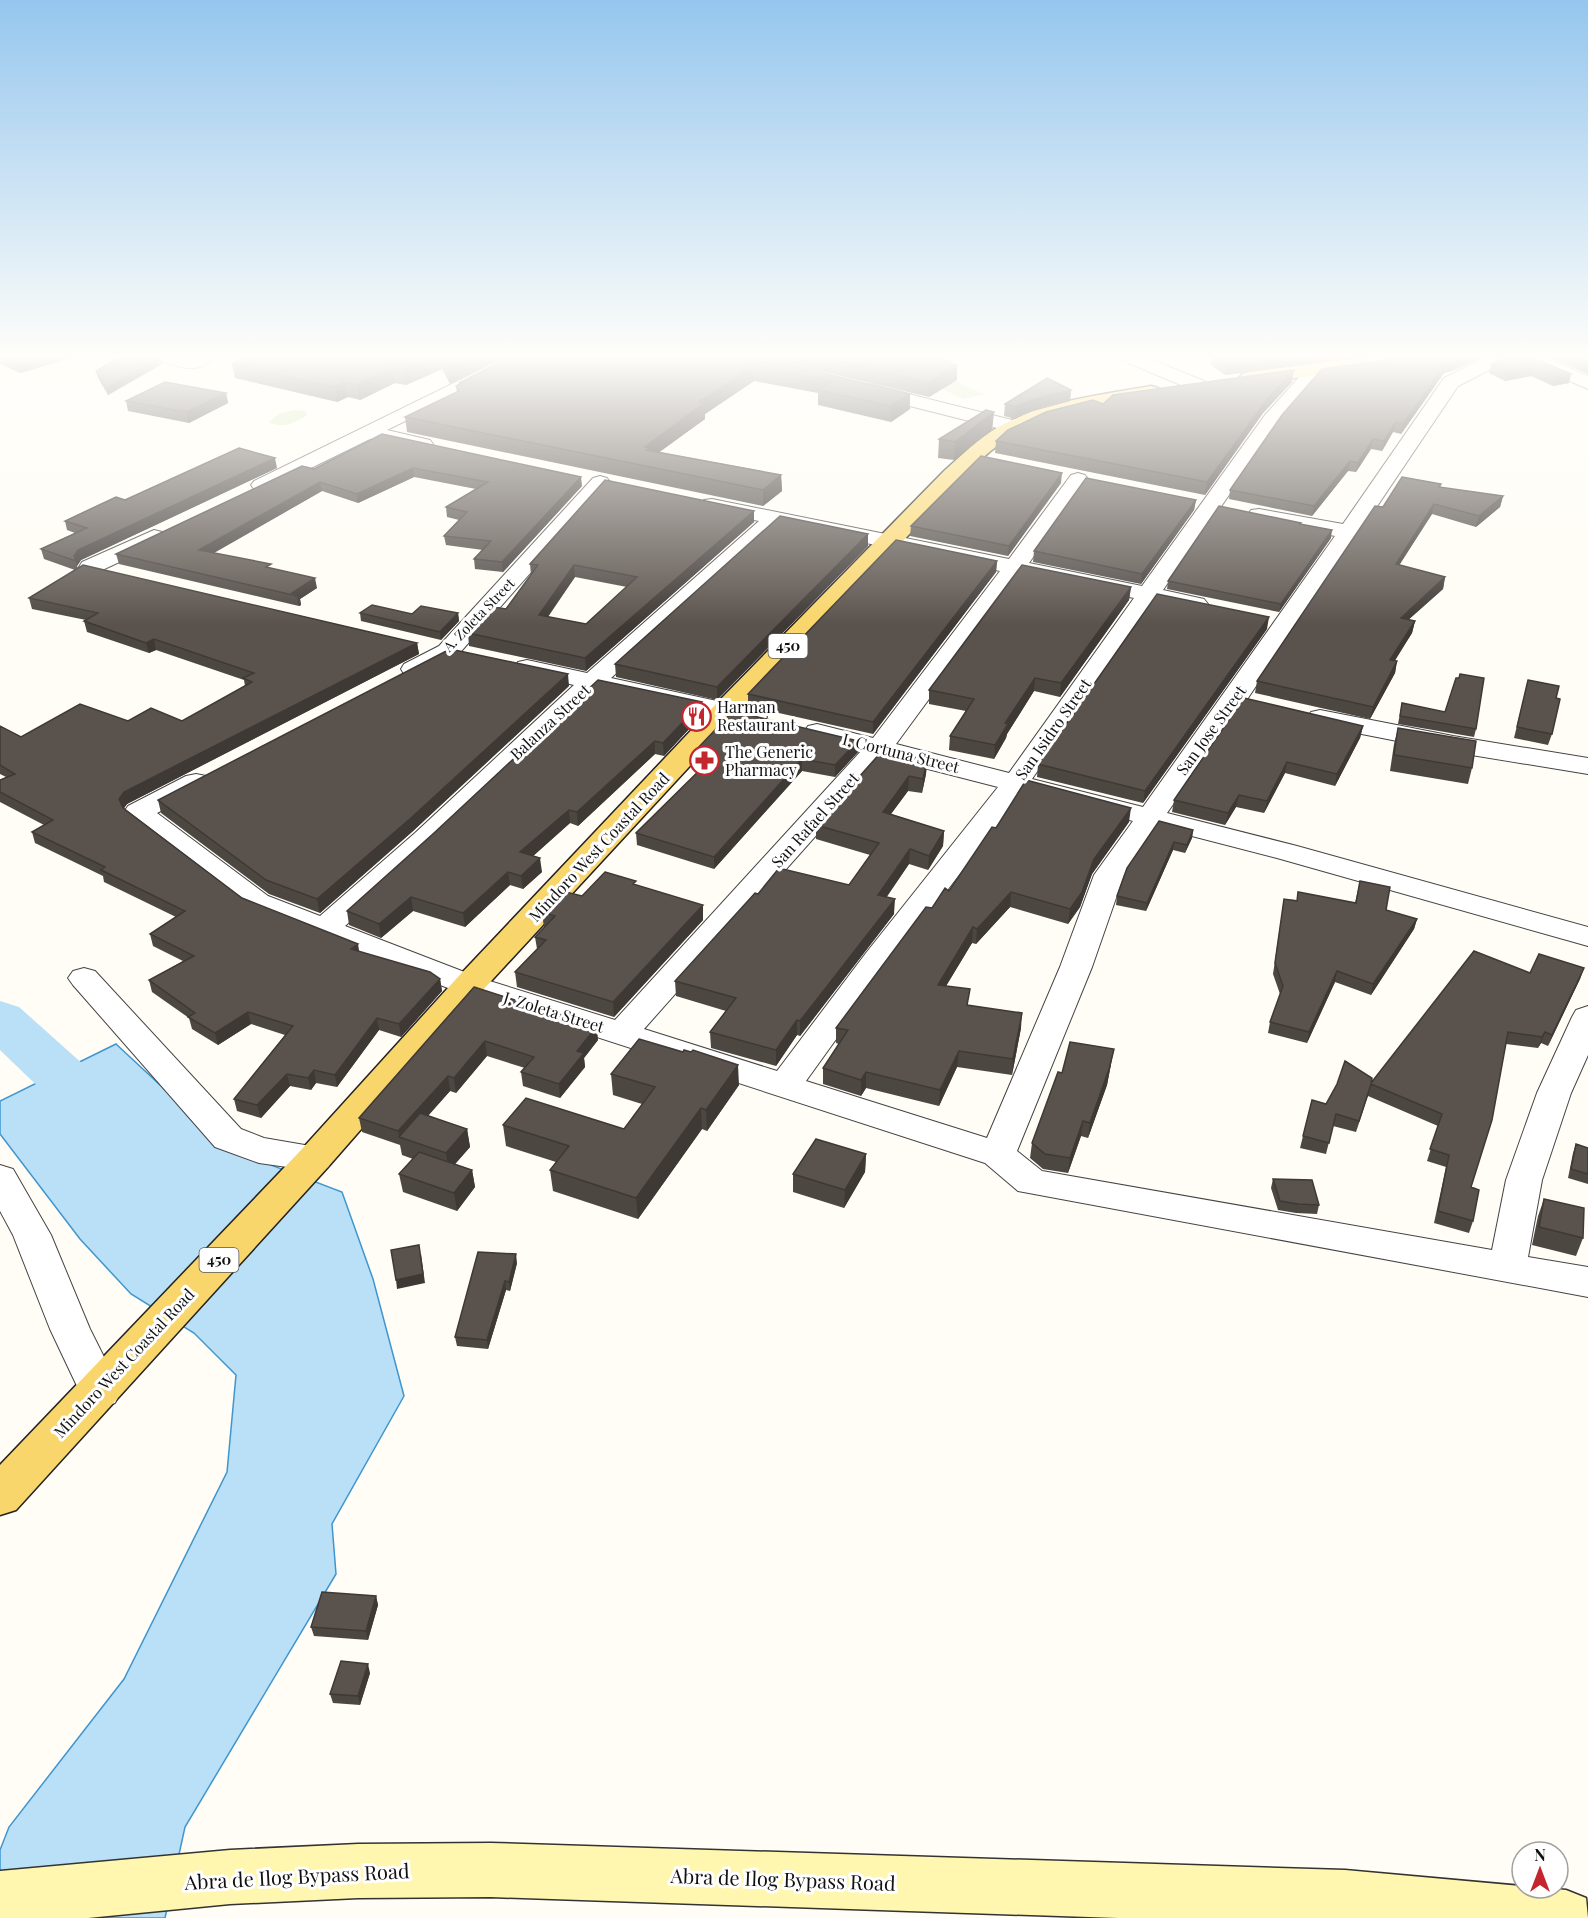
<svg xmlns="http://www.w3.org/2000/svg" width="1588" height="1918" font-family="'Playfair Display',serif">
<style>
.green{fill:#d5ebbd}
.water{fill:#b9e0f7;stroke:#3f96cf;stroke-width:1.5}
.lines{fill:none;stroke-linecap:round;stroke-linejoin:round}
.river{fill:#b9e0f7;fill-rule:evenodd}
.minor-casing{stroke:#444;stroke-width:2}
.secondary-casing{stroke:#333;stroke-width:3}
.primary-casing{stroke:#222;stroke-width:3}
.minor{fill:#fff;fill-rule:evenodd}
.secondary{fill:#fff6b0;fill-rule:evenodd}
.primary{fill:#f9d66b;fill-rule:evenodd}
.wall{fill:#4d4742;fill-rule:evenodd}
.shaded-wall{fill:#3f3936}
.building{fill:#5a524d;stroke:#3f3936;stroke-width:1.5;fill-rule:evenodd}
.labels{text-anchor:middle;stroke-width:6;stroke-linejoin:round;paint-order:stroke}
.far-street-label{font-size:14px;fill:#111;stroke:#fff}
.shield{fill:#fff;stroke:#585858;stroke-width:1.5}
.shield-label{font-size:15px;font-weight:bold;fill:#111}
.poi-label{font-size:16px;fill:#111;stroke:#fff;text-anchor:start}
.street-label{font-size:16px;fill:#111;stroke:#fff}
.near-street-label{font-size:20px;fill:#111;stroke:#fff}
</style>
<rect width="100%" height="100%" fill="#fffdf5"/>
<path class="green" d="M948 378 984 394 964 399 928 383Z
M296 410 305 411 307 415C296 423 281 429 269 422L280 413Z"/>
<path class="water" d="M116 1044 229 1149 342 1192 373 1279 404 1396 332 1524 336 1574 185 1827 165 1918H0V1850L9 1827 124 1679 227 1472 236 1375 194 1333 131 1294 80 1239 0 1134V1101Z"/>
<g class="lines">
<path class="river" d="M0 1001 19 1007 94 1074 128 1111 136 1125 128 1139 107 1145 86 1139 54 1102 0 1050Z"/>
<defs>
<path id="minor" d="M155 357H214C200 376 177 366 158 361Z
M507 357H530L527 361 387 430 430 440 433 444 430 448 423 450 370 439 268 489 261 491 254 489 251 485 254 481Z
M1121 357H1145L1204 381 1206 385 1204 389H1190L1124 361Z
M1486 357H1510L1507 361 1458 386 1248 698 1167 813 1297 846 1588 927V946L1277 858 1157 827 1124 875 1092 967 1017 1151 1042 1171 1492 1250 1506 1180 1537 1093 1572 1017 1576 1010 1588 1006V1055L1571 1093 1542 1180 1528 1257 1588 1267V1297L1018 1191 985 1163 458 992 246 908 128 818 124 812 128 806 186 776 196 774 206 776 210 782 206 788 157 813 268 896 320 916 415 833 574 685 518 672 515 667 518 662 527 660 587 673 759 521 704 510 701 505 704 500 712 499 1009 559 1071 475 1078 473 1085 475 1088 479 1029 563 1142 586 1265 415 1310 365H1322L1325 369 1322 373 1279 423 1163 590 1204 599 1208 604 1204 609 1196 611 1154 602 1032 779 1143 807 1335 536 1251 520 1248 515 1251 510 1259 509 1343 524 1444 378ZM780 525 1000 571 873 738 817 724 808 726 804 732 808 738 861 751 615 1020 480 978 345 926 435 845 598 690 754 725 763 723 767 717 763 711 611 678ZM1020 575 1134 598 1009 773 896 744ZM885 758 998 787 866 953 777 1071 644 1029ZM1022 793 1133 821 1094 875 1060 967 987 1138 806 1081 888 967Z
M1521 357H1544L1588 376V389L1524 361Z
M869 384 1024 423 1027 427 1024 431 1017 433 862 394 860 390 862 386Z
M600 476 607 478 610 482 607 486 457 656 422 674 413 676 404 674 401 669 404 664 439 646 593 478Z
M154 530 162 532 165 537 162 542 98 572 90 574 82 572 79 567 82 562Z
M1320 710 1453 736 1588 758V774L1453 752 1311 724 1307 718 1311 712Z
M84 968 95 971 241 1129 264 1138 328 1149 333 1158 328 1167 315 1171 259 1163 215 1147 73 985 68 978 73 971Z
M0 1165 13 1169 51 1235 90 1329 121 1391 115 1403 100 1408 85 1403 50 1329 13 1235 0 1211Z"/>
<path id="secondary" d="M491 1843 1345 1870 1566 1890 1586 1898 1588 1918H1118L491 1897 358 1898 230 1904 88 1918H0V1871L230 1850 358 1844Z"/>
<path id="primary" d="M1367 357H1417L1415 361 1408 363 1249 384 1242 382 1239 378 1242 374 1249 372Z
M1151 386 1158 388 1161 392 1158 396C1103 410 1045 412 997 446 983 456 972 469 960 481L736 716 481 992 328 1167 16 1510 0 1515V1465L302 1149 457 978 716 704 944 471C962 455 978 439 998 427 1044 401 1100 395 1151 386Z"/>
</defs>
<use href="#minor" class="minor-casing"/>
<use href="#secondary" class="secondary-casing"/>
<use href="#primary" class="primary-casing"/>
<use href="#minor" class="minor"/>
<use href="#secondary" class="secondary"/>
<use href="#primary" class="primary"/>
</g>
<path class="wall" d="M0 357H74L20 373 0 364Z
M246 357H503L450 384 442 369 406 385 395 383 360 400 348 397 337 402 235 378 232 364Z
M510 357 798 367 910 409 891 422 818 405V393L754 381 705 414V419L659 452 781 475 782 491 763 506 407 432 405 417 457 392 456 386 459 385V383Z
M741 357H939L957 365V380L929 397 798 366Z
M1212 357H1353L1225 375 1211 365Z
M1407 357 1452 371 1444 373 1401 434 1393 432 1382 451 1371 449 1356 472 1348 471 1312 516 1229 499 1230 490Z
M1505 357 1571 374 1569 383 1553 386 1531 376 1505 381 1489 373 1491 364Z
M1549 357H1588V374Z
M162 364 108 395 98 378 96 371Z
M1292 382 1263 413 1205 495 995 453 996 441 1103 404Z
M1071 390 1070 401 1029 412 1015 419 1004 416 1005 404Z
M226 393 228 403 189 423 128 411 126 401Z
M994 412 992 429 954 460 938 458 939 439Z
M382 434 582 486 503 572 475 569 474 559 483 550 446 545 444 536 459 520 447 517 446 507 476 489 414 477 358 503 322 491 214 553 271 568 317 588 300 599 301 605 299 606 119 564 116 554 314 469Z
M277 468 81 560 77 566 78 568 417 643 419 654 127 804 124 808 242 898 360 952 440 979 442 991 401 1037 379 1030 337 1087 316 1083 311 1090 290 1086 261 1118 237 1111 234 1099 285 1035 251 1024 218 1045 192 1029 189 1018 152 992 149 980 183 961 153 946 150 934 176 917 104 882 103 876 35 843 32 832 44 825 0 802V780L6 777 0 774V726L21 737 128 721H182L245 686 244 680 156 650 149 653 87 632 84 621 86 620 32 609 29 598 75 570 44 559 41 549 75 533 67 530 65 521 125 500Z
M1061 483 1008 556 910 536 911 526Z
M1440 487 1503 496 1500 507 1476 527 1432 514 1399 565 1445 577 1443 589 1408 620 1415 621 1412 633 1394 661H1397L1395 673 1370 719 1255 693 1257 681 1383 507Z
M1196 500 1194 510 1141 584 1033 562 1034 551Z
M754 511V522L586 671 469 646 468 633 506 609 531 575 530 564ZM575 577 627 587 586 624 548 617Z
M1301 523V524L1331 538 1279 612 1167 589 1168 581Z
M868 534V546L717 700 616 677 615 664Z
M997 561 996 572 873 734 748 706V694Z
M1131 587 1129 600 1060 697 1034 691 1007 734 1006 738 994 759 949 750 950 736 966 711 929 704V690Z
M360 613H458L459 621 441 640 361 621Z
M1267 629 1143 803 1037 777 1038 764Z
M1528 680 1556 698 1552 734 1548 745 1514 738Z
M569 686 413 831 320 913 269 894 161 813 158 800Z
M1402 703 1476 729 1474 737 1398 724Z
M702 715 664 756 655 754 578 826 570 823 533 856 542 872 523 889 510 885 465 927 413 911 381 938 349 925 347 911Z
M1363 726 1360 738 1335 786 1285 773 1264 813 1236 807 1225 825 1172 812 1174 800Z
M1398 728 1472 768 1468 784 1390 771 1394 744Z
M858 741V752L835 777 802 771 714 869 637 845 636 833 704 766 695 764 694 752Z
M927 760 926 774 922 793 908 791 891 814 944 831 943 846 928 870 909 864 886 897 894 914 800 1036 797 1035 776 1066 711 1048 710 1032 726 1011 676 996 675 981 758 894 849 885 870 855 816 839V825Z
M1129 822 1092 874 1080 907 1068 924 1010 907 976 944 972 943 946 986 969 1006 1021 1028 1012 1075 957 1067 939 1106 866 1088 861 1096 823 1084V1068L839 1044 836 1043V1028L949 891 996 828Z
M1193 830 1192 838 1185 853 1173 850 1146 911 1116 905 1117 896 1127 868Z
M1360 881 1386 910 1417 919 1414 929 1371 995 1335 982 1307 1043 1268 1033 1270 1022 1280 994 1273 974 1284 899 1297 900 1298 892 1355 903Z
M636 885 703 920 614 1017 517 987 515 972 537 949 535 937 544 928 542 912 582 896Z
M1584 968 1580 979 1548 1046 1541 1043 1538 1048 1506 1044 1471 1187 1473 1221 1469 1233 1434 1223 1446 1167 1427 1161 1438 1126 1368 1096 1356 1132 1333 1126 1326 1154 1300 1148 1312 1100 1326 1104 1371 1083 1530 973Z
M474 987 598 1040 584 1058 585 1067 560 1098 523 1086 521 1072 525 1068 487 1056 456 1093 450 1091 428 1116 467 1129 470 1147 455 1164 472 1170 475 1187 457 1211 403 1192 399 1174 413 1159 402 1155 400 1145 362 1132 359 1118Z
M1111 1064 1107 1085 1088 1138 1081 1136 1068 1173 1043 1169 1030 1158 1032 1143 1062 1073Z
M611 1074 739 1085 707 1131 702 1129 638 1219 553 1191 550 1170 556 1162 506 1146 503 1125 624 1129 642 1104 613 1095Z
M1576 1144 1588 1148V1184L1568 1178 1573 1153Z
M866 1154 865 1172 844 1208 793 1192V1174Z
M1273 1179 1319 1205 1317 1214 1296 1213 1278 1210 1271 1188Z
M1544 1199 1583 1238 1576 1256 1532 1245 1538 1216Z
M517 1263 510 1291 506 1290 488 1349 457 1346 455 1337Z
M376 1596 378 1605 368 1640 314 1636 311 1627Z
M370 1673 360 1705 333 1703 330 1694Z"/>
<path class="shaded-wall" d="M47 357H74L20 373 18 365Z
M434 357H441L442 369 406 385 404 370Z
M473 357H503L450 384 448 369Z
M1290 357H1353L1225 375 1226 366Z
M1466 357H1482L1452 371 1444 373 1401 434 1403 424 1446 364Z
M161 358 162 364 108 395 106 388Z
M957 365V380L929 397V383Z
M753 366 754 381 705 414V419L650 459 645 447 699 402Z
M1533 367 1531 376 1505 381 1507 372Z
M393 368 395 383 360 400 357 385Z
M1294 370 1292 382 1263 413 1205 495 1207 482 1265 402Z
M1571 374 1569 383 1553 386 1555 377Z
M345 382 348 397 337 402 335 387Z
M1071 390 1070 401 1029 412 1015 419 1016 407 1030 400Z
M226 393 228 403 189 423 186 412Z
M910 394V409L891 422V406Z
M994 412 992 429 954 460 955 442Z
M1395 423 1393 432 1382 451 1384 441Z
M1373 439 1371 449 1356 472 1358 463Z
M275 458 277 468 81 560 77 566 74 556 78 550Z
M1350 461 1348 471 1312 516 1314 506Z
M413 468 414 477 358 503 357 494Z
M1062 473 1061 483 1008 556 1009 546Z
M781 475 782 491 763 506V490Z
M581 477 582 486 503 572 502 562Z
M320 482 322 491 201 560 199 550Z
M1503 496 1500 507 1476 527 1479 516Z
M1196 500 1194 510 1141 584 1142 574Z
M1434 504 1432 514 1393 575 1396 564Z
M754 511V522L586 671 585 658Z
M1332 530 1331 538 1279 612 1281 604Z
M868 534V546L717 700V687Z
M997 561 996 572 873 734V722Z
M574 565 575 577 540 627 539 615Z
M1445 577 1443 589 1398 629 1401 618Z
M315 578 317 588 300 599 301 605 299 606 297 596 292 593Z
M1131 587 1129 600 1060 697 1061 683Z
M458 613 459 621 441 640 440 632Z
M1269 617 1267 629 1143 803 1145 791Z
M1415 621 1412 633 1388 672 1390 660Z
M154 639 156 650 149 653 146 643Z
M417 643 419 654 127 804 122 811 119 799 124 792Z
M1397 661 1395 673 1370 719 1373 707Z
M568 674 569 686 413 831 320 913 317 899Z
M1035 678 1034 691 1007 734 1006 738 994 759 995 745 1005 723Z
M702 702V715L664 756 663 743Z
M1363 726 1360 738 1335 786 1337 774Z
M655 741V754L578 826 577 812Z
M858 741V752L835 777V765Z
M802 759V771L714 869V857Z
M927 760 926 774 922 793 923 779Z
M1287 762 1285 773 1264 813 1267 801Z
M909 776 908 791 882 826 883 812Z
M1239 795 1236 807 1225 825 1228 813Z
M1131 808 1129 822 1092 874 1080 907 1068 924 1070 909 1094 859Z
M569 810 570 823 522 866 520 852Z
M1193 830 1192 838 1185 853 1187 845Z
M944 831 943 846 928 870 929 856Z
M1174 842 1173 850 1146 911 1147 903Z
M910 849 909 864 878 910V895Z
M540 858 542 872 523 889 521 876Z
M508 872 510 885 465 927 463 913Z
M1011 892 1010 907 976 944 977 929Z
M411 897 413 911 381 938 379 924Z
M895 899 894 914 800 1036V1021Z
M703 905V920L614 1017 613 1002Z
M1417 919 1414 929 1371 995 1373 984Z
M973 927 972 943 937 1001 938 985Z
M358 944 360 956 351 949Z
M1584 968 1580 979 1548 1046 1552 1035Z
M1337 971 1335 982 1307 1043 1309 1032Z
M440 979 442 991 401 1037 399 1024Z
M248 1012 251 1024 218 1045 215 1033Z
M1022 1013 1021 1028 1012 1075 1013 1059Z
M377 1018 379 1030 337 1087 335 1075Z
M797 1020V1035L776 1066V1050Z
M597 1026 598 1040 584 1058 585 1067 560 1098 559 1084 577 1051Z
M1545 1032 1541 1043 1538 1048 1542 1037Z
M485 1041 487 1056 456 1093 454 1078Z
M1114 1049 1107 1085 1088 1138 1090 1123Z
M959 1051 957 1067 939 1106 940 1090Z
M738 1065 739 1085 707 1131 706 1110Z
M314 1070 316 1083 311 1090 308 1078Z
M866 1072V1088L861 1096V1080Z
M287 1074 290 1086 261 1118 257 1105Z
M448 1076 450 1091 406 1140 400 1138 398 1131Z
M701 1108 702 1129 638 1219 636 1198Z
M1083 1121 1081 1136 1068 1173 1070 1158Z
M467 1129 470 1147 449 1171 446 1153Z
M866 1154 865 1172 844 1208 845 1190Z
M472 1170 475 1187 457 1211 454 1193Z
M421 1254 425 1283 397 1289 396 1280Z
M516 1254 517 1263 510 1291 509 1282Z
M505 1281 506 1290 488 1349 487 1340Z
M376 1596 378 1605 368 1640 366 1631Z
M368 1664 370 1673 360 1705 358 1696Z"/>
<path class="building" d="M0 357H47L18 365Z
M120 357H156L161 358 106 388 96 371Z
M246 357H434L404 370 393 368 357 385 345 382 335 387 232 364Z
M442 357H473L448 369Z
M510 357H736L798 367 910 394 891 406 818 390 833 381 753 366 699 402 704 403 645 447 649 448 646 450 781 475 763 490 405 417 459 391 456 386 462 383H459Z
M821 357H939L957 365 929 383Z
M1213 357H1290L1226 366Z
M1407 357H1466L1454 362 1446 364 1403 424 1395 423 1384 441 1373 439 1358 463 1350 461 1314 506 1230 490 1282 415 1322 369Z
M1505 357H1531L1571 374 1555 377 1533 367 1507 372 1491 364Z
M1572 357H1588V364Z
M1294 370 1265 402 1207 482 996 441 1008 430 1046 412 1093 400 1103 404 1113 395Z
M1047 378 1071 390 1030 400 1016 407 1005 404Z
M165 382 226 393 186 412 126 401Z
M986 410 994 412 955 442 939 439Z
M382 434 581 477 502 562 474 559 491 541 444 536 467 512 446 507 488 482 413 468 357 494 320 482 199 550 271 564 266 567 315 578 292 593 299 595 297 596 116 554 302 466 314 469Z
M239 448 275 458 78 550 74 556 76 561 41 549 87 528 65 521 116 497 125 500Z
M981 456 1062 473 1009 546 911 526Z
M1402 477 1441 484 1439 487 1503 496 1479 516 1434 504 1396 564 1445 577 1401 618 1415 621 1390 660 1397 661 1373 707 1257 681 1375 506 1383 507Z
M1086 478 1196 500 1142 574 1034 551Z
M605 480 754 511 585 658 468 633 494 607 506 609 538 565 530 564ZM574 565 637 577 586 624 539 615Z
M1219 506 1301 523 1300 524 1332 530 1281 604 1168 581Z
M780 516 868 534 717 687 615 664Z
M896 540 997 561 873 722 748 694Z
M83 565 417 643 124 792 119 799 123 808 242 898 358 944 351 949 430 972 440 979 399 1024 377 1018 335 1075 314 1070 308 1078 287 1074 257 1105 234 1099 293 1026 248 1012 215 1033 188 1017 195 1013 149 980 194 956 150 934 185 911 101 870 105 867 32 832 53 820 0 792V780L15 774 0 765V726L21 737 80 704 128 721 151 708 182 721 252 682 243 678 254 673 154 639 146 643 84 621 98 613 29 598Z
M1022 565 1131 587 1061 683 1035 678 1005 723 1008 724 995 745 950 736 974 699 929 690Z
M1157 594 1269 617 1145 791 1038 764Z
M372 605 412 614 421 606 458 613 440 632 360 613Z
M450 649 568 674 411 818 317 899 266 880 158 800Z
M1460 674 1484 678 1476 729 1400 716 1402 703 1445 712 1456 678H1459Z
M598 680 702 702 663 743 655 741 577 812 569 810 520 852 540 858 521 876 508 872 463 913 411 897 379 924 347 911 434 833Z
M1528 680 1559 686 1556 698 1560 699 1552 734 1517 727Z
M1244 698 1363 726 1337 774 1287 762 1267 801 1239 795 1228 813 1174 800Z
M733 711 858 741 835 765 802 759 714 857 636 833 713 757 694 752Z
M1398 728 1476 741 1472 768 1394 755Z
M883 750 927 760 923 779 909 776 883 812 944 831 929 856 910 849 878 895 895 899 800 1021 797 1020 776 1050 710 1032 736 998 675 981 755 893 758 894 779 868 849 885 879 843 816 825Z
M1026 780 1131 808 1094 859 1082 892 1070 909 1011 892 977 929 973 927 938 985 970 989 967 1005 1022 1013 1013 1059 959 1051 940 1090 866 1072 861 1080 823 1068 848 1030 836 1028 926 907 932 908 945 888 949 891 992 827 996 828Z
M1159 821 1193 830 1187 845 1174 842 1147 903 1117 896 1127 868Z
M605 872 636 881 633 884 703 905 613 1002 515 972 546 940 535 937 555 916 542 912 562 891 582 896Z
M1360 881 1390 887 1386 910 1417 919 1373 984 1337 971 1309 1032 1270 1022 1283 986 1275 963 1284 899 1297 901 1298 892 1356 903Z
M1474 951 1530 973 1539 954 1584 968 1552 1035 1545 1032 1542 1037 1508 1032 1492 1120 1471 1187 1479 1190 1473 1221 1438 1211 1449 1155 1430 1149 1442 1114 1371 1084 1359 1121 1336 1114 1329 1143 1303 1136 1312 1100 1326 1104 1337 1084 1345 1061 1372 1078 1371 1083Z
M474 987 597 1026 577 1051 584 1053 559 1084 521 1072 534 1057 485 1041 454 1078 448 1076 398 1131 359 1118Z
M639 1039 683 1052 684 1050 691 1052 693 1050 738 1065 706 1110 701 1108 636 1198 550 1170 569 1146 503 1125 526 1098 624 1129 655 1087 611 1074Z
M1070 1042 1114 1049 1109 1069 1090 1123 1083 1121 1070 1158 1045 1154 1032 1143 1058 1072 1062 1073Z
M420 1113 467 1129 446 1153 399 1137Z
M816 1139 866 1154 845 1190 793 1174Z
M1576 1144 1588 1148V1174L1571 1169Z
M419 1152 472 1170 454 1193 399 1174Z
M1273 1179 1312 1180 1319 1205 1298 1204 1280 1201Z
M1544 1199 1584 1208 1583 1238 1539 1227Z
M419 1245 423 1274 396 1280 391 1250Z
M478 1252 516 1254 509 1282 505 1281 487 1340 455 1337Z
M322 1592 376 1596 366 1631 311 1627Z
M341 1661 368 1664 358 1696 330 1694Z"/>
<linearGradient id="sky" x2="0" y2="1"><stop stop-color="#95c6ee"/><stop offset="0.57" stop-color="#fffefa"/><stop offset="1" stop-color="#fffefa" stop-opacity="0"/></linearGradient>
<rect width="1588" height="625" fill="url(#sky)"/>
<defs>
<symbol id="restaurant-ring" viewBox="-11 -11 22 22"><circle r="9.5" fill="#fff" stroke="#c4262e" stroke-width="1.5"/><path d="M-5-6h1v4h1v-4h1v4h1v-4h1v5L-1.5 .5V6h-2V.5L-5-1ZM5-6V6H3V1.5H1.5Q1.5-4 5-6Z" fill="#c4262e"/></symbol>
<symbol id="pharmacy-ring" viewBox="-11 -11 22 22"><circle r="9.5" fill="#fff" stroke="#c4262e" stroke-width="1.5"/><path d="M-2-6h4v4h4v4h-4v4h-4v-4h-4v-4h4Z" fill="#c4262e"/></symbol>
</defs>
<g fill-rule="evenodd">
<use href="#restaurant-ring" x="680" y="700" width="33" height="33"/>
<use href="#pharmacy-ring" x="688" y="744" width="33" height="33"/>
</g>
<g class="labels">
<g class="far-street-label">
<text transform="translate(479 615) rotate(-46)" y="5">A. Zoleta Street</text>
</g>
<g class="shield">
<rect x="768.5" y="634" width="39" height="24" rx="4.5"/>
<rect x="199.5" y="1248" width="39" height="24" rx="4.5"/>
</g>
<g class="shield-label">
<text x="788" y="651">450</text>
<text x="219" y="1265">450</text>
</g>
<g class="poi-label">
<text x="717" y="713">Harman<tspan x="717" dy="18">Restaurant</tspan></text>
<text x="725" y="758">The Generic<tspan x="725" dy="18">Pharmacy</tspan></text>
</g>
<g class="street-label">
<text transform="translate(550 722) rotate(-43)" y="6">Balanza Street</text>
<text transform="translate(1053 729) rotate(-55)" y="6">San Isidro Street</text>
<text transform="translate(1211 730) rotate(-54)" y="6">San Jose Street</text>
<text transform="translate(901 753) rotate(14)" y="6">I. Cortuna Street</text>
<text transform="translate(815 820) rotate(-48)" y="6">San Rafael Street</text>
<text transform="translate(599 847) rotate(-47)" y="6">Mindoro West Coastal Road</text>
<text transform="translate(554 1012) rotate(17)" y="6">J. Zoleta Street</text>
<text transform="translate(124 1363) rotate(-47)" y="6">Mindoro West Coastal Road</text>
</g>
<g class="near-street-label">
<text transform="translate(297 1877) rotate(-3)" y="7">Abra de Ilog Bypass Road</text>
<text transform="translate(783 1880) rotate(2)" y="7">Abra de Ilog Bypass Road</text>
</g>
</g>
<g transform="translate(1540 1870)"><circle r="28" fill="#ffffff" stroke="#a0a0a0" stroke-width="1.5"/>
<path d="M0-4.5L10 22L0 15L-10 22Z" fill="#c4262e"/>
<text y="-9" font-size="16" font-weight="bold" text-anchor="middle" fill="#111111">N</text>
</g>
</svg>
